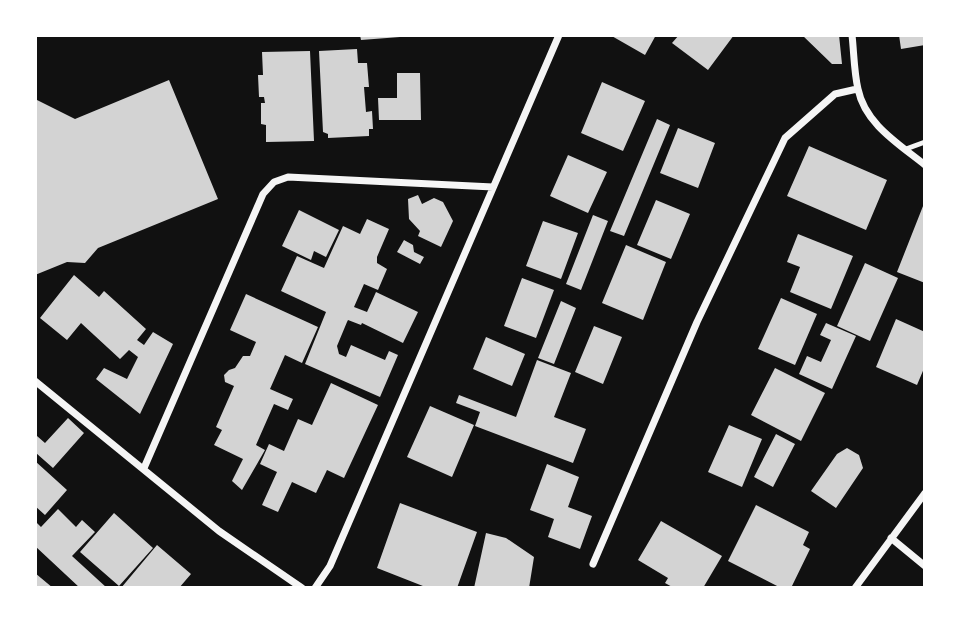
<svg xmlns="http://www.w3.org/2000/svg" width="960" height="623" font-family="Lora,serif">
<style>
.building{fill:#d3d3d3}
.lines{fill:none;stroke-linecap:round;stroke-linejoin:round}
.service{stroke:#f5f5f5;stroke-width:5}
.minor{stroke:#f5f5f5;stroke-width:7}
</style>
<rect width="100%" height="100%" fill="#111"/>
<path class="building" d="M360 35H400V37L361 40Z
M610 35H656L645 55Z
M679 35H734L708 70 672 43Z
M802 35H839L842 64H832Z
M899 35H925V45L901 49Z
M357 49 358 63H367L369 87H364L366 112 372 111 373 129H369V136L328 138V134L323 132 319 51Z
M310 51 314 141 266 142V125L261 124V103H265L264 97H259L258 75H263L262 52Z
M397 73H420L421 120H379L378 98H397Z
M169 80 218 199 98 248 85 263 67 262 35 275V99L75 119Z
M602 82 645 101 623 151 581 133Z
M657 119 670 125 624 236 610 231Z
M678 128 715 143 698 188 660 173Z
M809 146 887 180 866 230 787 196Z
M568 155 607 172 588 213 550 196Z
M418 195 422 204 434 198 443 202 453 221 441 247 418 236 420 231 409 219 408 199Z
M656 200 690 214 671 259 637 245Z
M925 201V283L897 272Z
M299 210 339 230 326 257 314 251 311 260 282 246Z
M593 215 608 221 581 290 566 284Z
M367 219 389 229 377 257V263L387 269 378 290 364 284 354 307 367 312 376 292 418 312 403 343 362 323 361 325 348 320 347 322 337 346 339 354 346 357 351 345 385 360 389 351 398 355 380 397 305 364 326 312 281 291 297 256 324 268 343 226 360 234Z
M543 221 578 233 561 279 526 266Z
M798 234 853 256 831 309 790 292 800 267 787 262Z
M404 240 413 245 414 252 424 257 420 264 397 252Z
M626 245 666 262 643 320 602 303Z
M865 263 898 278 870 341 837 326Z
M74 275 99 297 104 291 146 329 137 340 144 345 153 332 173 344 140 414 96 379 104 368 127 379 138 357 129 350 120 359 81 323 67 340 40 318Z
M522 278 554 290 536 338 504 326Z
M246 294 318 327 302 363 285 355 270 389 293 399 288 410 274 404 256 445 265 450 242 490 232 481 243 459 214 445 222 430 216 427 234 386 225 382 224 375 229 370 235 368 243 356H250L256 342 230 330Z
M781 298 817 314 795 365 758 349Z
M561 301 576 308 554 364 538 358Z
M896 319 925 332V366L917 385 876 367Z
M826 323 856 336 832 389 799 374 807 356 821 362 831 340 820 335Z
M594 326 622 337 603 384 575 372Z
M486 337 525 354 512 386 473 369Z
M537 360 571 373 554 417 586 429 573 463 475 426 480 412 456 403 459 395 516 417Z
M775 368 825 393 801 441 751 415Z
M331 383 378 405 344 478 327 470 316 493 292 482 278 512 262 505 277 472 260 464 269 444 284 451 298 419 312 425Z
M430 406 474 425 452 477 407 457Z
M68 418 84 433 53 468 36 453 35 454V439L37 436 45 443Z
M729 425 762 439 742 487 708 472Z
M776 434 795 444 773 487 754 477Z
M847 448 859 455 863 468 836 508 811 491 837 454Z
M35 461 67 490 45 515 35 506Z
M547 464 579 477 568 507 592 516 580 549 548 537 554 519 530 510Z
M400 503 477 532 457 588H428L377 568Z
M756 505 809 532 803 545 810 549 791 588H781L728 561Z
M58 509 76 527 82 520 95 532 72 556 107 588H80L35 546V521L41 527Z
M114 513 153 548 119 586 80 552Z
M661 521 722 556 703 588H674L665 583 668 578 638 560Z
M486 533 506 538 534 557 529 588H474Z
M157 545 191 574 179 588H121Z
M35 573 53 588H35Z"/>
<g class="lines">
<path class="service" d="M906 149 925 142"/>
<path class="minor" d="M852 35C854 53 854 72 858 89 865 124 899 144 925 165
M35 381 219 531 302 588
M144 468 263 194 274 182 288 177 493 187
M891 538 925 566
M593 564 697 322 785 138 835 94 857 89
M315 588 330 566 559 35
M855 588 925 493"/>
</g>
<rect width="960" height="623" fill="none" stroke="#ffffff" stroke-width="74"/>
</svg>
